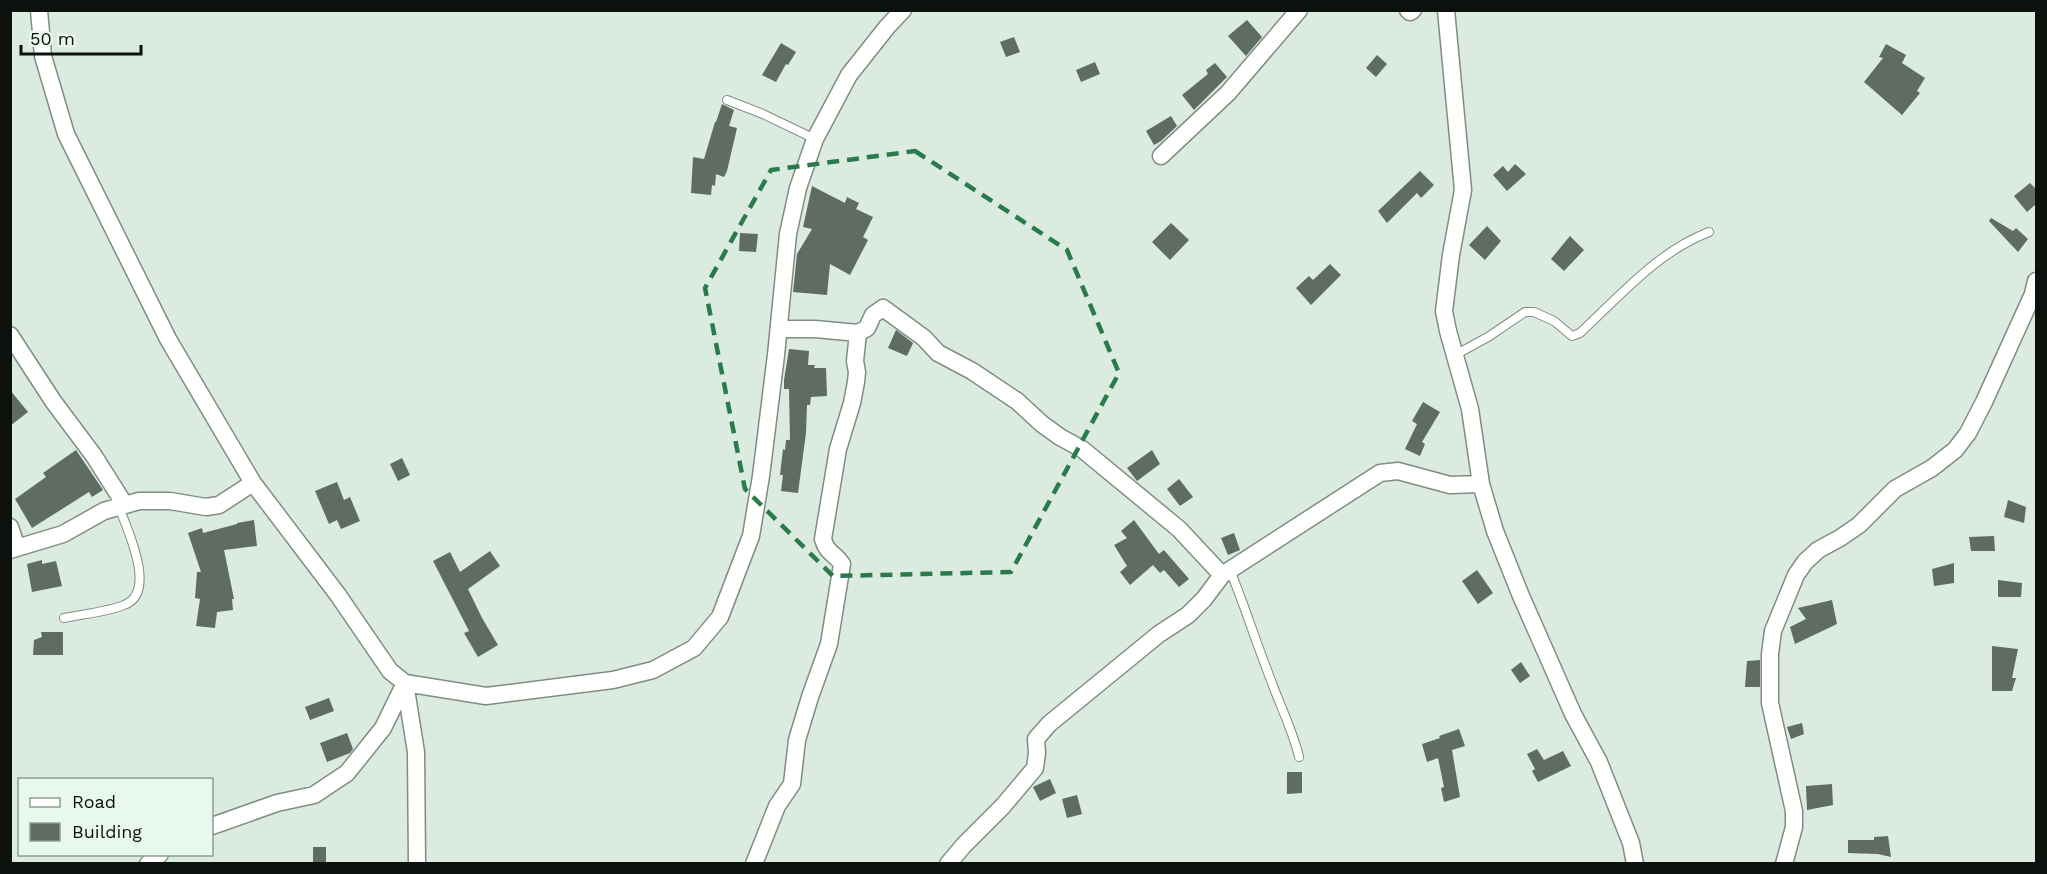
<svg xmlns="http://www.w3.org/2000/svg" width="2047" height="874" font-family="'Work Sans',sans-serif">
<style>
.building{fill:#5e6c62}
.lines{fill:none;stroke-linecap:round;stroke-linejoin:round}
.lane-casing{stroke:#7f8d83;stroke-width:10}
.street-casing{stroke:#7f8d83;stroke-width:19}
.lane{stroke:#fff;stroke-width:8}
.street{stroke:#fff;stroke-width:16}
.marked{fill:none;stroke:#297b4c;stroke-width:4.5;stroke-dasharray:12 8;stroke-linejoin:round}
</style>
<rect width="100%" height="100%" fill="#dbebdf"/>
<path class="building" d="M1247 20 1262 37 1246 56 1228 36Z
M1014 37 1020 52 1006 57 1000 42Z
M781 43 796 52 788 65 786 64 776 82 762 75Z
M1886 44 1906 55 1902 63 1925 78 1917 91 1920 93 1902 115 1864 82 1883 58 1879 57Z
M1377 55 1387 64 1376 77 1366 68Z
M1095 62 1100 74 1081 82 1076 70Z
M1215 63 1227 77 1194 110 1182 95 1208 74 1206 70Z
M722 104 734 110 729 126 737 128 727 171 724 177 716 174 715 186 712 185 711 195 691 193 693 157 704 159 715 122H716Z
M1171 116 1177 126 1161 141 1154 145 1146 131Z
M1515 164 1526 174 1507 191 1493 175 1503 166 1508 172Z
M1420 171 1434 185 1421 198 1417 193 1387 223 1378 211Z
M2030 183 2037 190V203L2027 212 2014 196Z
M812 186 845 203 847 197 859 203 856 209 873 217 863 237 868 240 850 275 830 264 827 295 793 292 797 254 812 229 803 227Z
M1991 218 2013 231 2016 228 2028 239 2018 252 1989 221Z
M1171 223 1189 240 1170 260 1152 242Z
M1487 226 1501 241 1485 260 1469 245Z
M740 233 758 234 756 252 739 251Z
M1570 236 1584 250 1564 271 1551 259Z
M1330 264 1341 275 1311 305 1296 288 1309 276 1313 280Z
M896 330 913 343 907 356 888 348Z
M789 349 809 351 808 365H815L814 368H826L827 396 811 397 810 405H807L806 433 798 493 781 491 783 475H780L783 449 785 450 786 440H790L789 389H784V380Z
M10 390 28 412 10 426Z
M1423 402 1440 412 1422 442 1425 444 1420 456 1405 449 1417 424 1412 421Z
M76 450 103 490 92 497 89 492 32 528 15 499 46 477 43 473Z
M1152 450 1160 464 1137 481 1127 468Z
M402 458 410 475 398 481 390 464Z
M1179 479 1193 497 1180 506 1167 489Z
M337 482 344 500 350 497 360 521 341 529 337 520 329 524 315 491Z
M2008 500 2026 507 2024 523 2004 517Z
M254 520 257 546 224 550 234 599H232L233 610 217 612 215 628 196 626 200 599 195 598 197 572H201L188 533 202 528 203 533 237 524V523Z
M1134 520 1159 554 1164 550 1189 579 1179 587 1164 570 1160 573 1153 565 1130 585 1120 572 1127 566 1114 545 1127 538 1121 531Z
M1234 533 1240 550 1228 555 1221 538Z
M1994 536 1995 551H1971L1969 537Z
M490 551 500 566 468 589 482 618 498 645 478 657 464 633 469 631 433 561 450 552 460 572Z
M42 560V564L56 561 62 586 32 592 27 564Z
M1954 563V583L1934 586 1932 569Z
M1477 570 1493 593 1478 604 1462 581Z
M1998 580 2022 583 2021 597H1998Z
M1832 600 1837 624 1795 644 1790 627 1806 619 1798 608Z
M41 632H63V655H33L34 640 42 637Z
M1992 646 2018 649 2012 678H2016L2012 691H1992Z
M1760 660V687H1745L1747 661Z
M1521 662 1530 676 1520 683 1511 670Z
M329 698 334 711 310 720 305 707Z
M1802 723 1804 734 1791 739 1787 727Z
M1459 729 1465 746 1452 750 1460 797 1444 802 1441 788 1444 787 1438 758 1427 762 1422 744 1440 738 1439 736Z
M347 733 353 749 350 753 327 762 320 743Z
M1537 749 1544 760 1563 751 1571 766 1538 782 1532 771 1535 769 1527 754Z
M1287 772H1302V793L1287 794Z
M1050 779 1056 793 1040 801 1033 787Z
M1832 784 1833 805 1807 810 1806 786Z
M1077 795 1082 814 1067 818 1062 799Z
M1888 836 1891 857 1878 854 1848 853V840H1874V837Z
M313 847H326V864H313Z"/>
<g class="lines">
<defs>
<path id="lane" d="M727 100 763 114 815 139
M1455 355 1488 337 1525 312H1534L1554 321 1572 336 1580 333C1620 296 1657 252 1709 232
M1230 570C1245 607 1257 645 1272 683 1281 708 1293 731 1299 757
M64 618C83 614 107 612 124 605 158 593 127 529 119 507"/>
<path id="street" d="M39 10 43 56 66 134 168 339 253 483 338 595 390 671 405 683 486 696 613 680 653 670 694 648 720 617 751 536 761 476 776 355 788 234 798 188 815 139 849 75 887 27 903 10
M1408 10 1410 12 1413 10
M1446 10 1463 190 1451 255 1444 311 1448 331 1470 409 1481 484 1495 531 1521 596 1573 714 1599 762 1631 843 1635 864
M1161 156 1228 93 1299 10
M779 329H815L858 333 867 328 873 315 883 308 924 338 938 353 972 371 1017 401 1042 424 1060 437 1082 449 1179 529 1222 575
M10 335 53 401 94 456 125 505
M10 527 17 548
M10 550 63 534 104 511 139 501H170L206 507 219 505 253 483
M405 683 416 752 417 864
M212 826 277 803 314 795 347 773 383 728 405 683
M148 864 160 854
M754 864 777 806 792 784 797 740 810 697 829 644 842 564C835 553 827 554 823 539L838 449 852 403 856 382 857 372 855 361 858 333
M948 864 964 845 1003 806 1035 768 1037 753 1036 739 1049 724 1159 634 1188 615 1204 599 1222 575 1380 473 1398 471 1450 485 1481 484
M1784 864 1794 827V811L1770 703V654L1773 631 1796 575 1805 562 1818 550 1840 538 1859 525 1895 489 1932 468 1955 450 1968 433 1984 402 2033 294 2036 281"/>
</defs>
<use href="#lane" class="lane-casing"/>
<use href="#street" class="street-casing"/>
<use href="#lane" class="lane"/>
<use href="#street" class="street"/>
</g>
<path class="marked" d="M915 151 1067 250 1119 373 1011 572 833 576 745 489 705 288 771 170Z"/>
<rect width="2047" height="874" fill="none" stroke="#0c110d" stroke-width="24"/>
<rect x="18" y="778" width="195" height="78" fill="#e8f8ed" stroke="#909c93" stroke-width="1.5"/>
<rect x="30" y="798" width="30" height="9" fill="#ffffff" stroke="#909c93" stroke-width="1.5"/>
<text x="72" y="808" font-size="18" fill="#0c110d">Road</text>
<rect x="30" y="823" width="30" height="18" fill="#5e6c62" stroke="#909c93" stroke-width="1.5"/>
<text x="72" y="838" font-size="18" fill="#0c110d">Building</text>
<path d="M21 45v9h120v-9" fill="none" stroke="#0c110d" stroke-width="3"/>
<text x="30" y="45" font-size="18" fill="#0c110d" stroke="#e8f8ed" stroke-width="4.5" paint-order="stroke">50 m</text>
</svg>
